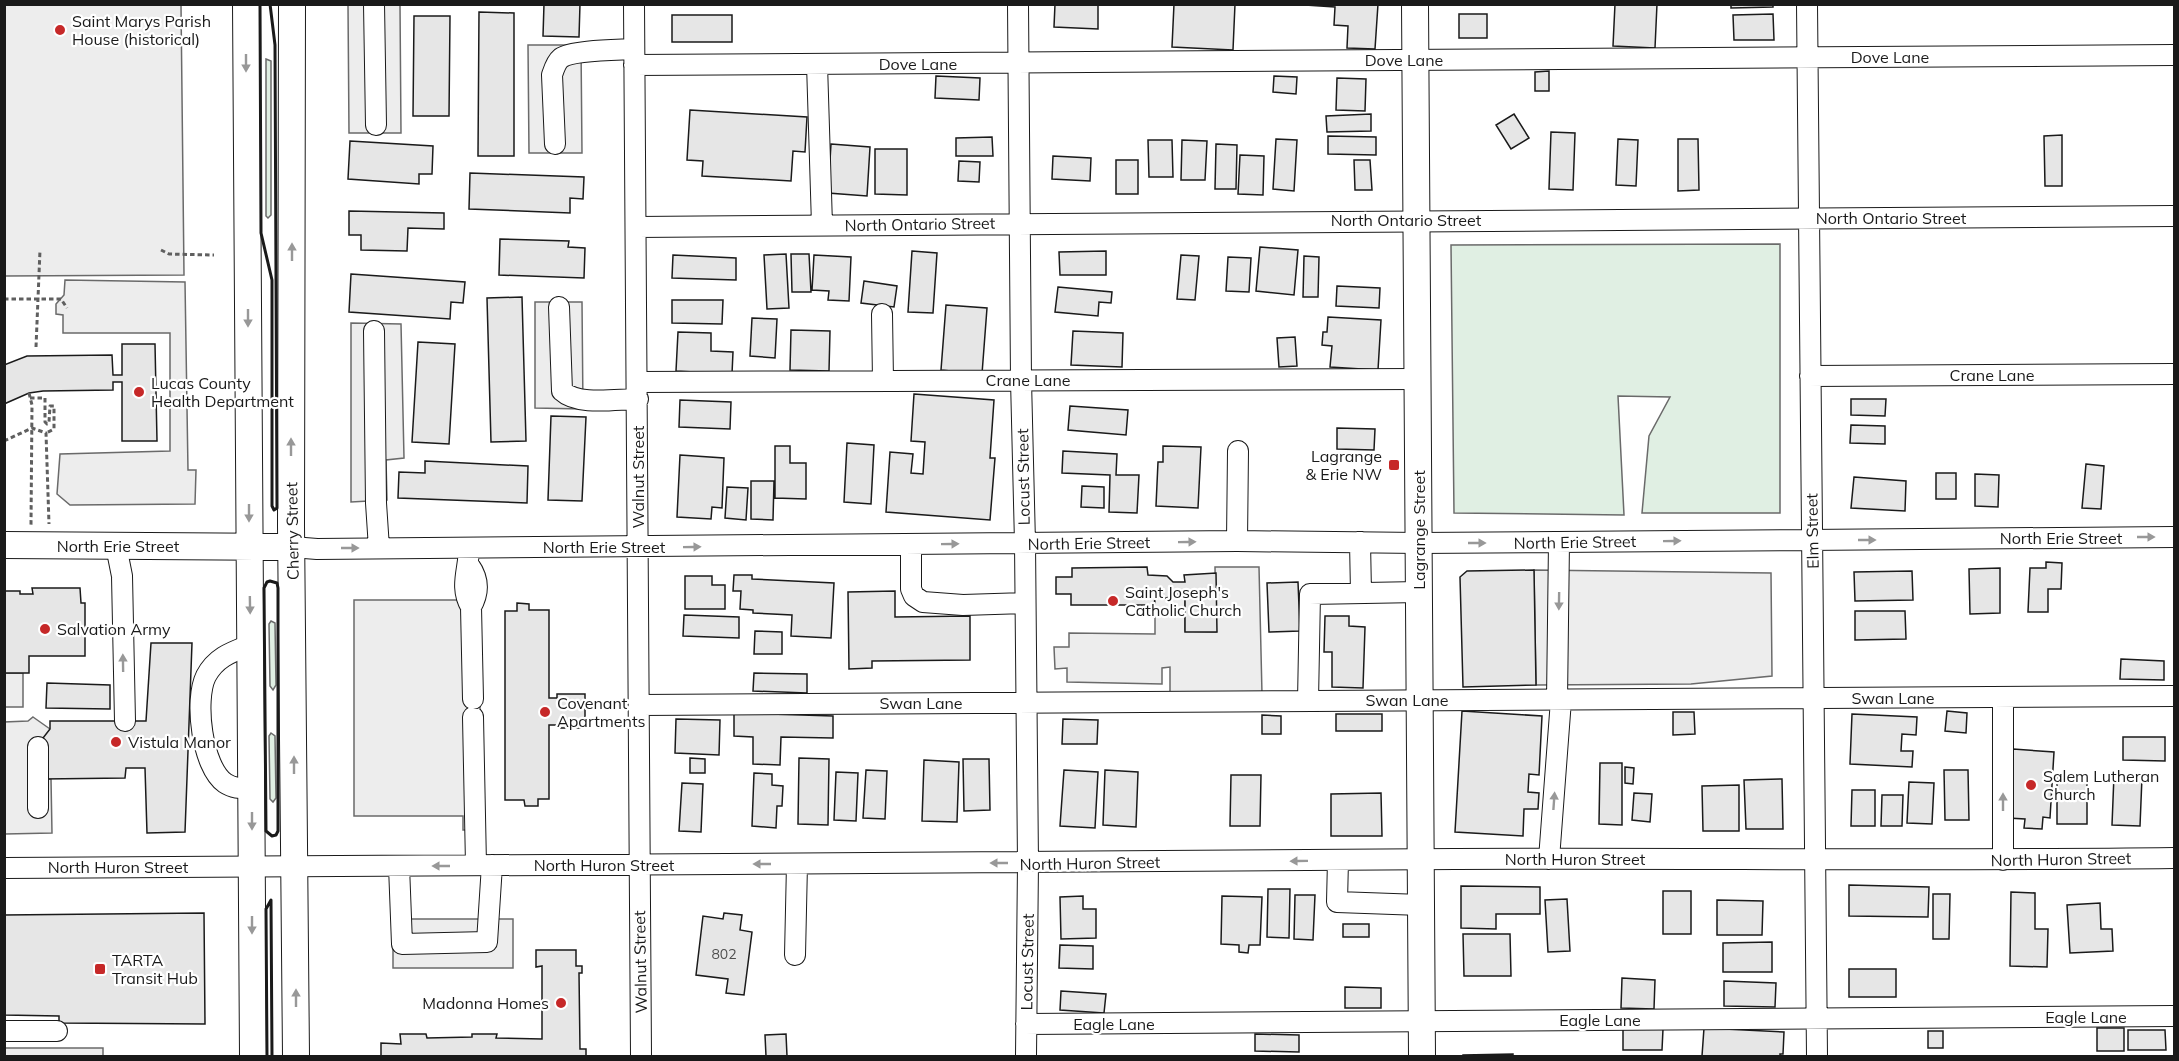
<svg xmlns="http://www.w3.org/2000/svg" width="2179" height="1061" font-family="Mulish,sans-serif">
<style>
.green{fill:#e0efe3;stroke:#6a6a6a;stroke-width:1.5}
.parking{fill:#ededed;stroke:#6a6a6a;stroke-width:1.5}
.building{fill:#e6e6e6;stroke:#1a1a1a;stroke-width:1.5}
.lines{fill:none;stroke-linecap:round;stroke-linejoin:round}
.minor-casing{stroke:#1a1a1a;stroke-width:22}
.major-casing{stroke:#1a1a1a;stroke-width:28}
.path{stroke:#5f5f5f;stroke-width:3;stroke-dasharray:4.5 3;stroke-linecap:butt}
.minor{stroke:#fff;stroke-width:20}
.major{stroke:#fff;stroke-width:26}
.wall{stroke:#1a1a1a;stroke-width:3}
.oneway{fill:#989898}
.poi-dot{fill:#c62828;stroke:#fff;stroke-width:2}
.labels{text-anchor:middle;stroke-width:4.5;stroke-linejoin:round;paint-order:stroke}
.number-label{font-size:14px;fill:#4d4d4d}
.poi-label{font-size:16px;fill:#1a1a1a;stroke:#fff;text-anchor:start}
.street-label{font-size:16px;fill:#1a1a1a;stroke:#fff}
</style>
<rect width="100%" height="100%" fill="#fff"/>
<path class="green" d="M266 59 271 61V215L268 218 266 216Z
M1780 244V513H1642L1649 436 1670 397 1618 396 1624 515 1454 513 1451 245Z
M271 621 275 623 276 685 273 690 270 686 269 624Z
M271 733 275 736 276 798 273 802 270 799 269 736Z"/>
<path class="parking" d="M4 5H181L184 275 5 276Z
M348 5H400L401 133H349Z
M528 45H581L582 153H529Z
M65 280 185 282 188 470H196L195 504 70 505 57 494 60 454 170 451V333H63V315L56 314V304L64 295Z
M535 302H582L583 409 535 408Z
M351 323 401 324 404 458 386 460 387 500 351 502Z
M1215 567H1259L1262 694 1170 693V667L1162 668V684L1067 682V668L1055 669 1054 647H1069V633L1155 634V598H1167L1174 594H1185V631L1216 632Z
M1534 570 1771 573 1772 676 1691 684 1536 685Z
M480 572V830H463V816H354V600H460Z
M5 673H23V707H5Z
M33 717 50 729 44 779H51L52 833 5 834 4 722 28 721Z
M393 919H513V968H393Z
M5 1048H103V1056H5Z"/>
<path class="building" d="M544 4H580L579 37 543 36Z
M1055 4 1098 5V29L1054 27Z
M1174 4H1235L1233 50 1172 47Z
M1378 4 1375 49 1347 48 1348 26 1334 25 1335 7 1305 5Z
M1615 4H1657L1655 48 1613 46Z
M1731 4H1773V7L1731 8Z
M479 12 514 13V156H478Z
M1459 14H1487V38H1459Z
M1773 14 1774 40H1734L1733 15Z
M672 15H732V42H672Z
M414 16H450L449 116H413Z
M1549 71V91H1535V72Z
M936 76 980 78 979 100 935 98Z
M1274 76 1297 77 1296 94 1273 92Z
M1337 78 1366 79 1365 111 1336 110Z
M690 110 807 117 805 152 793 151 791 181 702 176 703 161 687 160Z
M1371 114V131L1327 132 1326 116Z
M1514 114 1529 138 1511 149 1496 125Z
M1551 132 1575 133 1573 190 1549 189Z
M2062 135V186H2045L2044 136Z
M1328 136 1376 137V155L1328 154Z
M992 137 993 156H956V138Z
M1276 139 1297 140 1294 191 1273 189Z
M1618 139 1638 140 1636 186 1616 185Z
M1678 139H1698L1699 190 1678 191Z
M1148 140H1172L1173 177H1149Z
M1182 140 1207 141 1205 180H1181Z
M350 141 433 146 432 174H419V184L348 179Z
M831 144 870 147 867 196 828 193Z
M1216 144 1237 145 1236 189H1215Z
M875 149H907V195L875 194Z
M1240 155 1264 156 1263 195 1238 194Z
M1053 156 1091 158 1090 181 1052 179Z
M1116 160H1138V194H1116Z
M1354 160H1370L1372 190H1355Z
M959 161 980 162 979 182 958 181Z
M470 173 584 177 583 199 570 198V213L469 209Z
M349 211 444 213V229L408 228 407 251 361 250V235H349Z
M500 239 569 241 568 247 585 248 584 278 499 275Z
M1260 247 1298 250 1294 295 1256 291Z
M912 251 937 253 933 313 908 312Z
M1106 251V275H1060L1059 252Z
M786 254 789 308 767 309 764 255Z
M791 254H809L811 292H792Z
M673 255 736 258V280L672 278Z
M814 255 851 257 849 301 828 300 829 291 812 290Z
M1181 255 1199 256 1195 300 1177 299Z
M1304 256 1319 257 1318 297H1303Z
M1228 257 1251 258 1249 292 1226 291Z
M351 274 465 282 463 303 451 302 450 319 349 312Z
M864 281 897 286 894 307 861 303Z
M1337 286 1380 288 1379 308 1336 306Z
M1058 287 1112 292 1111 303 1099 302 1098 316 1055 312Z
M522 297 526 441 491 442 487 298Z
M672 300H723L722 324 672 323Z
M946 305 987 308 982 374 941 370Z
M1328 317 1381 320 1378 370 1330 367 1332 346 1322 345 1323 332H1327Z
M752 318 777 319 775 358 750 356Z
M791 330 830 331 829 371 790 370Z
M1073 331 1123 333 1122 367 1071 365Z
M678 332 711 333V351L733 352 732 374 676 371Z
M1295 337 1297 366 1279 367 1277 338Z
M418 342 455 344 449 444 412 442Z
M122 344H155L157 441H122V382H113V390L43 391 29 393 4 404V365L27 356 112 355 113 375H122Z
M914 394 994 400 990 458H995L990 520 886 512 890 452 913 454 911 473 923 474 925 442 911 441Z
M1851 399H1886L1885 416 1851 415Z
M680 400 731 402 730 429 679 427Z
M1070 406 1128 410 1126 435 1068 430Z
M551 416 586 417 582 501 548 500Z
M1851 425 1885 426V444L1850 443Z
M1337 428 1375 429 1374 450 1337 449Z
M847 443 874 445 871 504 844 502Z
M775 446H790V463H806V499L775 498Z
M1163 446 1201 447 1198 508 1156 506 1158 462H1163Z
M1063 451 1117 454 1116 475H1139L1137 513 1109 512 1110 475 1062 473Z
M680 455 724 458 722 508 712 507 711 519 677 517Z
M425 461 528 466 527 503 398 498 399 472 425 473Z
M2086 464 2104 466 2101 509 2082 508Z
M1936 473H1956V499H1936Z
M1975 474 1999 475 1998 507 1975 506Z
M1854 477 1906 481 1905 511 1851 508Z
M751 481H774L773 520 751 519Z
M1082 486 1104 487V508L1081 507Z
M727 487 748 488 746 520 725 518Z
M2046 562 2062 563 2061 589H2048V612H2028L2030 568H2046Z
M1147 567 1148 575 1167 576 1173 582H1185L1184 575 1216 573 1217 632H1185V594H1174L1167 598H1155L1154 605H1071V594H1056V577H1072V568Z
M2000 568V613L1970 614 1969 569Z
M1534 570 1536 685 1463 687 1460 577 1467 571Z
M1912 571 1913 600 1855 601 1854 572Z
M734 575H752V579L834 583 831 638 791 636 792 615 753 613V610L740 609 741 591H733Z
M685 576H712V585H725V609H685Z
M1298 582 1300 631 1269 632 1267 583Z
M32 588H80L81 603H85V656H29V673H4V591H20V594H33Z
M895 591V617L970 616V660L872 661V668L849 669 848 592Z
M517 603 529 604V610H549V698H557V694H585V728H558V725H549V799H538V806H525L524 800H505V611H517Z
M1855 611H1905L1906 639 1855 640Z
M684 615 739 617V638L683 636Z
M1325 616H1349V626L1365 627 1363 688 1332 687V652H1324Z
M755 631 782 632V654H754Z
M151 643H192L185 832 147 833 145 768H126L125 778 43 779V738L50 729V721H146Z
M2121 659 2164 661V680L2120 679Z
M754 673 807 674V693L753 691Z
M47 683 110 685V709L46 708Z
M1462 711 1542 716 1539 775 1529 774 1528 792 1539 793 1538 809H1524L1523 836 1455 832Z
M1947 711 1967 713 1966 733 1945 731Z
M1673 712H1694L1695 734 1673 735Z
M734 713 833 716V738L781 737 780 765 753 764V737L734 736Z
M1336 714H1382V731H1336Z
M1852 714 1917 717 1916 735 1902 734 1901 751H1913L1912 767 1850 764Z
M1262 715 1281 716V734H1262Z
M676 719 720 720 719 755 675 753Z
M1063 719 1098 720 1097 744H1062Z
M2123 737H2165V761L2123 760Z
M2013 749 2054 752 2050 818 2043 817 2042 829 2024 828 2025 819 2008 818Z
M690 758 705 759V773H690Z
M799 758 829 759 828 825 798 824Z
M963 759H989L990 810 964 811Z
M924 760 959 762 957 822 922 821Z
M1600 763H1622V825L1599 824Z
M1625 767 1634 768 1633 784 1625 783Z
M866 770 887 771 885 819 863 818Z
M1064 770 1098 772 1095 828 1060 826Z
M1105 770 1138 772 1136 827 1103 825Z
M1944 770H1968L1969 820H1945Z
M836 772 858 773 856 821 834 820Z
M754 773 772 774V785L783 786 782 806H777L776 828 752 826Z
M1231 775H1261L1260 826H1230Z
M2114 775 2142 777 2140 826 2112 825Z
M2057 777H2087V824H2057Z
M1782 779 1783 829H1746L1744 780Z
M1909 782 1934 783 1932 824 1907 823Z
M682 783 703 784 701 832 679 831Z
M1739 785V831H1703L1702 786Z
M1852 790H1875V826H1851Z
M1381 793 1382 836H1331V794Z
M1634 793 1652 794 1650 822 1632 820Z
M1882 795H1903L1902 826H1881Z
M1849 885 1929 887 1928 917 1849 916Z
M1461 886 1540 887V914H1496V929L1461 928Z
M1268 889H1290L1289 938 1267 937Z
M1663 891H1691V934H1663Z
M2011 892 2035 893V929H2048L2047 967 2010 966Z
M1933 894H1950L1949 939H1933Z
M1295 895H1315L1313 940 1294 939Z
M1083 896V909H1096V938L1061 939 1060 897Z
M1222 896 1262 897 1260 945H1249L1248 953 1239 952V945L1221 944Z
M1567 899 1570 951 1548 952 1545 900Z
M1717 900 1763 901 1762 935H1717Z
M2100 903 2101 929H2112L2113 951 2070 953 2067 905Z
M204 913 205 1024 59 1023V1016L4 1015V915Z
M724 913 742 915 740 930 752 932 744 995 726 993 728 979 696 975 703 916 723 919Z
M1343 924H1369V937H1343Z
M1463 934H1510L1511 976H1464Z
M1772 942V972H1723V943Z
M1060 945 1093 946V969L1059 968Z
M536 950H576V966H582V973H579L580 1049H586V1056H381V1043L401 1044 400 1034H426L427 1038 472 1037V1034H497L496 1038 542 1039V966L536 967Z
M1849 969H1896V997H1849Z
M1622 978 1655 980 1654 1009 1621 1008Z
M1724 981 1776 983 1775 1007 1724 1006Z
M1345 987 1381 988V1008H1345Z
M1061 991 1106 994 1104 1013 1060 1010Z
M1704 1028 1784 1032 1783 1054H1780V1056H1702Z
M2097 1028H2124V1051H2097Z
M1623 1029H1663L1662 1050H1623Z
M2128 1030H2165L2166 1050H2128Z
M1928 1031H1943V1048H1928Z
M786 1034 787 1056H766L765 1035Z
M1255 1034 1299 1035V1052L1255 1051Z
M1513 1054V1056H1463V1055Z"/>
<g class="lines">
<defs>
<path id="minor" d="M374 4 376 125
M634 4 641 1056
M1018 4 1021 380 1025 543 1028 863 1026 1056
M1807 4 1817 1056
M817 64 822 225
M634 65 2174 55
M555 144 552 75C554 69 556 62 561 58 572 50 619 50 634 49
M637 227 2174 216
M559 307 562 391C578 406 616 399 638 399
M882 314 883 381
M374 331 376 503 379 548
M1810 376 2174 374
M638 382 1417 379
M1237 541 1238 451
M1360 542 1361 593
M911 545V589L914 596 923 602 963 605 1025 603
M116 546 122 576 125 721
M292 547 317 549 1237 541 1419 543 2174 537
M469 548C469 569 459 587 471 607 479 593 479 579 469 565
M471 607 473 699
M250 645C232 652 216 657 206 676 194 700 202 767 225 783 234 789 242 788 252 788
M1557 700 1559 542
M1308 701 1310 594 1419 592
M640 705 2174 696
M473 717 476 865
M38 747V808
M1549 859 1561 700
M1338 860 1337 902 1421 905
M2003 860V697
M399 866 402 944 487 942 492 865
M4 868C488 866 971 862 1455 859 1695 858 1935 861 2174 858
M795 955 797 864
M1026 1024 2174 1016
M4 1031H57"/>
<path id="major" d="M246 4 253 1056
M292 4 291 526 296 1056
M1415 4 1422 1056
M4 545 292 547"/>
</defs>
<use href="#minor" class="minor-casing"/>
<use href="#major" class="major-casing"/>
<path class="path" d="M161 250 169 254 214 255
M4 299H61L67 308
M36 347 40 250
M29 393 32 405 31 525
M30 398H45V422L47 424 49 422 50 406H54V429L46 433
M4 441 32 428 46 433 49 524"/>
<use href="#minor" class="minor"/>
<use href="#major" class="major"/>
<path class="wall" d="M260 4 261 233 272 280V506L274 510 277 508 275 45 270 4
M270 581 277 583 278 588V831L276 835 272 836 266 831 264 588 267 582Z
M267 1056 266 909 271 900 272 1056"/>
</g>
<defs><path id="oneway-solid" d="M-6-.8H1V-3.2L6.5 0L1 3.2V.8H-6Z" transform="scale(1.5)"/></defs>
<g class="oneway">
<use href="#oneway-solid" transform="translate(246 63) rotate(90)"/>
<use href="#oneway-solid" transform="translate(292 252) rotate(-90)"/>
<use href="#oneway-solid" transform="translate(248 318) rotate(90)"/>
<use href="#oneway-solid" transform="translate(291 447) rotate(-90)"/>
<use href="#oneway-solid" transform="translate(249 513) rotate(90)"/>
<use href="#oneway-solid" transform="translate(2146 537)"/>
<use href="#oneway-solid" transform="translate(1867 540)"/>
<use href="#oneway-solid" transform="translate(1672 541) rotate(-1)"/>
<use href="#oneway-solid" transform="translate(1187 542) rotate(-1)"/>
<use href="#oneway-solid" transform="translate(1477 543)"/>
<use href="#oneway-solid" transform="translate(950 544) rotate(-1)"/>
<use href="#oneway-solid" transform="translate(692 547) rotate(-1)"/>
<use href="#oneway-solid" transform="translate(350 548)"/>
<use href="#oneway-solid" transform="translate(1559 601) rotate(91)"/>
<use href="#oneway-solid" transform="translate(250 605) rotate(89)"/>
<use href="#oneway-solid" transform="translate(123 663) rotate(-91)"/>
<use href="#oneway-solid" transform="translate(294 765) rotate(-90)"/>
<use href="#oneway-solid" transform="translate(1554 801) rotate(-86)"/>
<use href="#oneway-solid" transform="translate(2003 802) rotate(-90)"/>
<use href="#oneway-solid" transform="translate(252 821) rotate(90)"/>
<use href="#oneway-solid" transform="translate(1299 861) rotate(179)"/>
<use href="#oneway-solid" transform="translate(999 863) rotate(180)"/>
<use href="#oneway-solid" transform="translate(762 864) rotate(180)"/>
<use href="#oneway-solid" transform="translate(441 866) rotate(180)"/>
<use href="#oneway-solid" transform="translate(252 925) rotate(90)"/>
<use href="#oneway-solid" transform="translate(296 998) rotate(-90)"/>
</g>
<g class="poi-dot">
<circle cx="60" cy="30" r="6"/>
<circle cx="139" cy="392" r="6"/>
<rect x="1388" y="459" width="12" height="12" rx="3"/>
<circle cx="1113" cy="601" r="6"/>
<circle cx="45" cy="629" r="6"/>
<circle cx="545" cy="712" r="6"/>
<circle cx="116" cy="742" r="6"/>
<circle cx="2031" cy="785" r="6"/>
<rect x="94" y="963" width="12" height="12" rx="3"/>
<circle cx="561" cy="1003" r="6"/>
</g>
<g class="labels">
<g class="number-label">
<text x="724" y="959">802</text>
</g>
<g class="poi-label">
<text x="72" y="27">Saint Marys Parish<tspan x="72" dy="18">House (historical)</tspan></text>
<text x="151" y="389">Lucas County<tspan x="151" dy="18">Health Department</tspan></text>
<text x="1382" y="462" text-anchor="end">Lagrange<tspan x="1382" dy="18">&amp; Erie NW</tspan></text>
<text x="1125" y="598">Saint Joseph's<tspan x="1125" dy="18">Catholic Church</tspan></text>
<text x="57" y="635">Salvation Army</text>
<text x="557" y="709">Covenant<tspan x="557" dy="18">Apartments</tspan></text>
<text x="128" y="748">Vistula Manor</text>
<text x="2043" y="782">Salem Lutheran<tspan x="2043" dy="18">Church</tspan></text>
<text x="112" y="966">TARTA<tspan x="112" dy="18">Transit Hub</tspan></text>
<text x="549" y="1009" text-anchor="end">Madonna Homes</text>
</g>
<g class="street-label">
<text x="1890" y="63">Dove Lane</text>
<text x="1404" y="66">Dove Lane</text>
<text x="918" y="70">Dove Lane</text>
<text x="1891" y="224">North Ontario Street</text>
<text x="1406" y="226">North Ontario Street</text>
<text transform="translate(920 224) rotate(-1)" y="6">North Ontario Street</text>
<text x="1992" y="381">Crane Lane</text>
<text x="1028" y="386">Crane Lane</text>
<text transform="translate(638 477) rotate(-90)" y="6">Walnut Street</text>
<text transform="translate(1023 477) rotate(-91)" y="6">Locust Street</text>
<text transform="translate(1419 530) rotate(-90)" y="6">Lagrange Street</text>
<text transform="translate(292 531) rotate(-91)" y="6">Cherry Street</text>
<text transform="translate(1812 531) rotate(-91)" y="6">Elm Street</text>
<text x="2061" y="544">North Erie Street</text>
<text transform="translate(1575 542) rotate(-1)" y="6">North Erie Street</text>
<text transform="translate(1089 543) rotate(-1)" y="6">North Erie Street</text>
<text x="118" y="552">North Erie Street</text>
<text x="604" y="553">North Erie Street</text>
<text x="1893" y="704">Swan Lane</text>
<text x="1407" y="706">Swan Lane</text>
<text x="921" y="709">Swan Lane</text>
<text x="1575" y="865">North Huron Street</text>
<text transform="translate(2061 859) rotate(-1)" y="6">North Huron Street</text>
<text transform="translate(1090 863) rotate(-1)" y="6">North Huron Street</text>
<text x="604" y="871">North Huron Street</text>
<text x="118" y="873">North Huron Street</text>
<text transform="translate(640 962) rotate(-91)" y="6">Walnut Street</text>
<text transform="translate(1027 962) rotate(-89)" y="6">Locust Street</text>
<text x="2086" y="1023">Eagle Lane</text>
<text x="1600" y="1026">Eagle Lane</text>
<text x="1114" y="1030">Eagle Lane</text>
</g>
</g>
<rect width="2179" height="1061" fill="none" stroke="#1a1a1a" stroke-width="12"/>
</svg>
